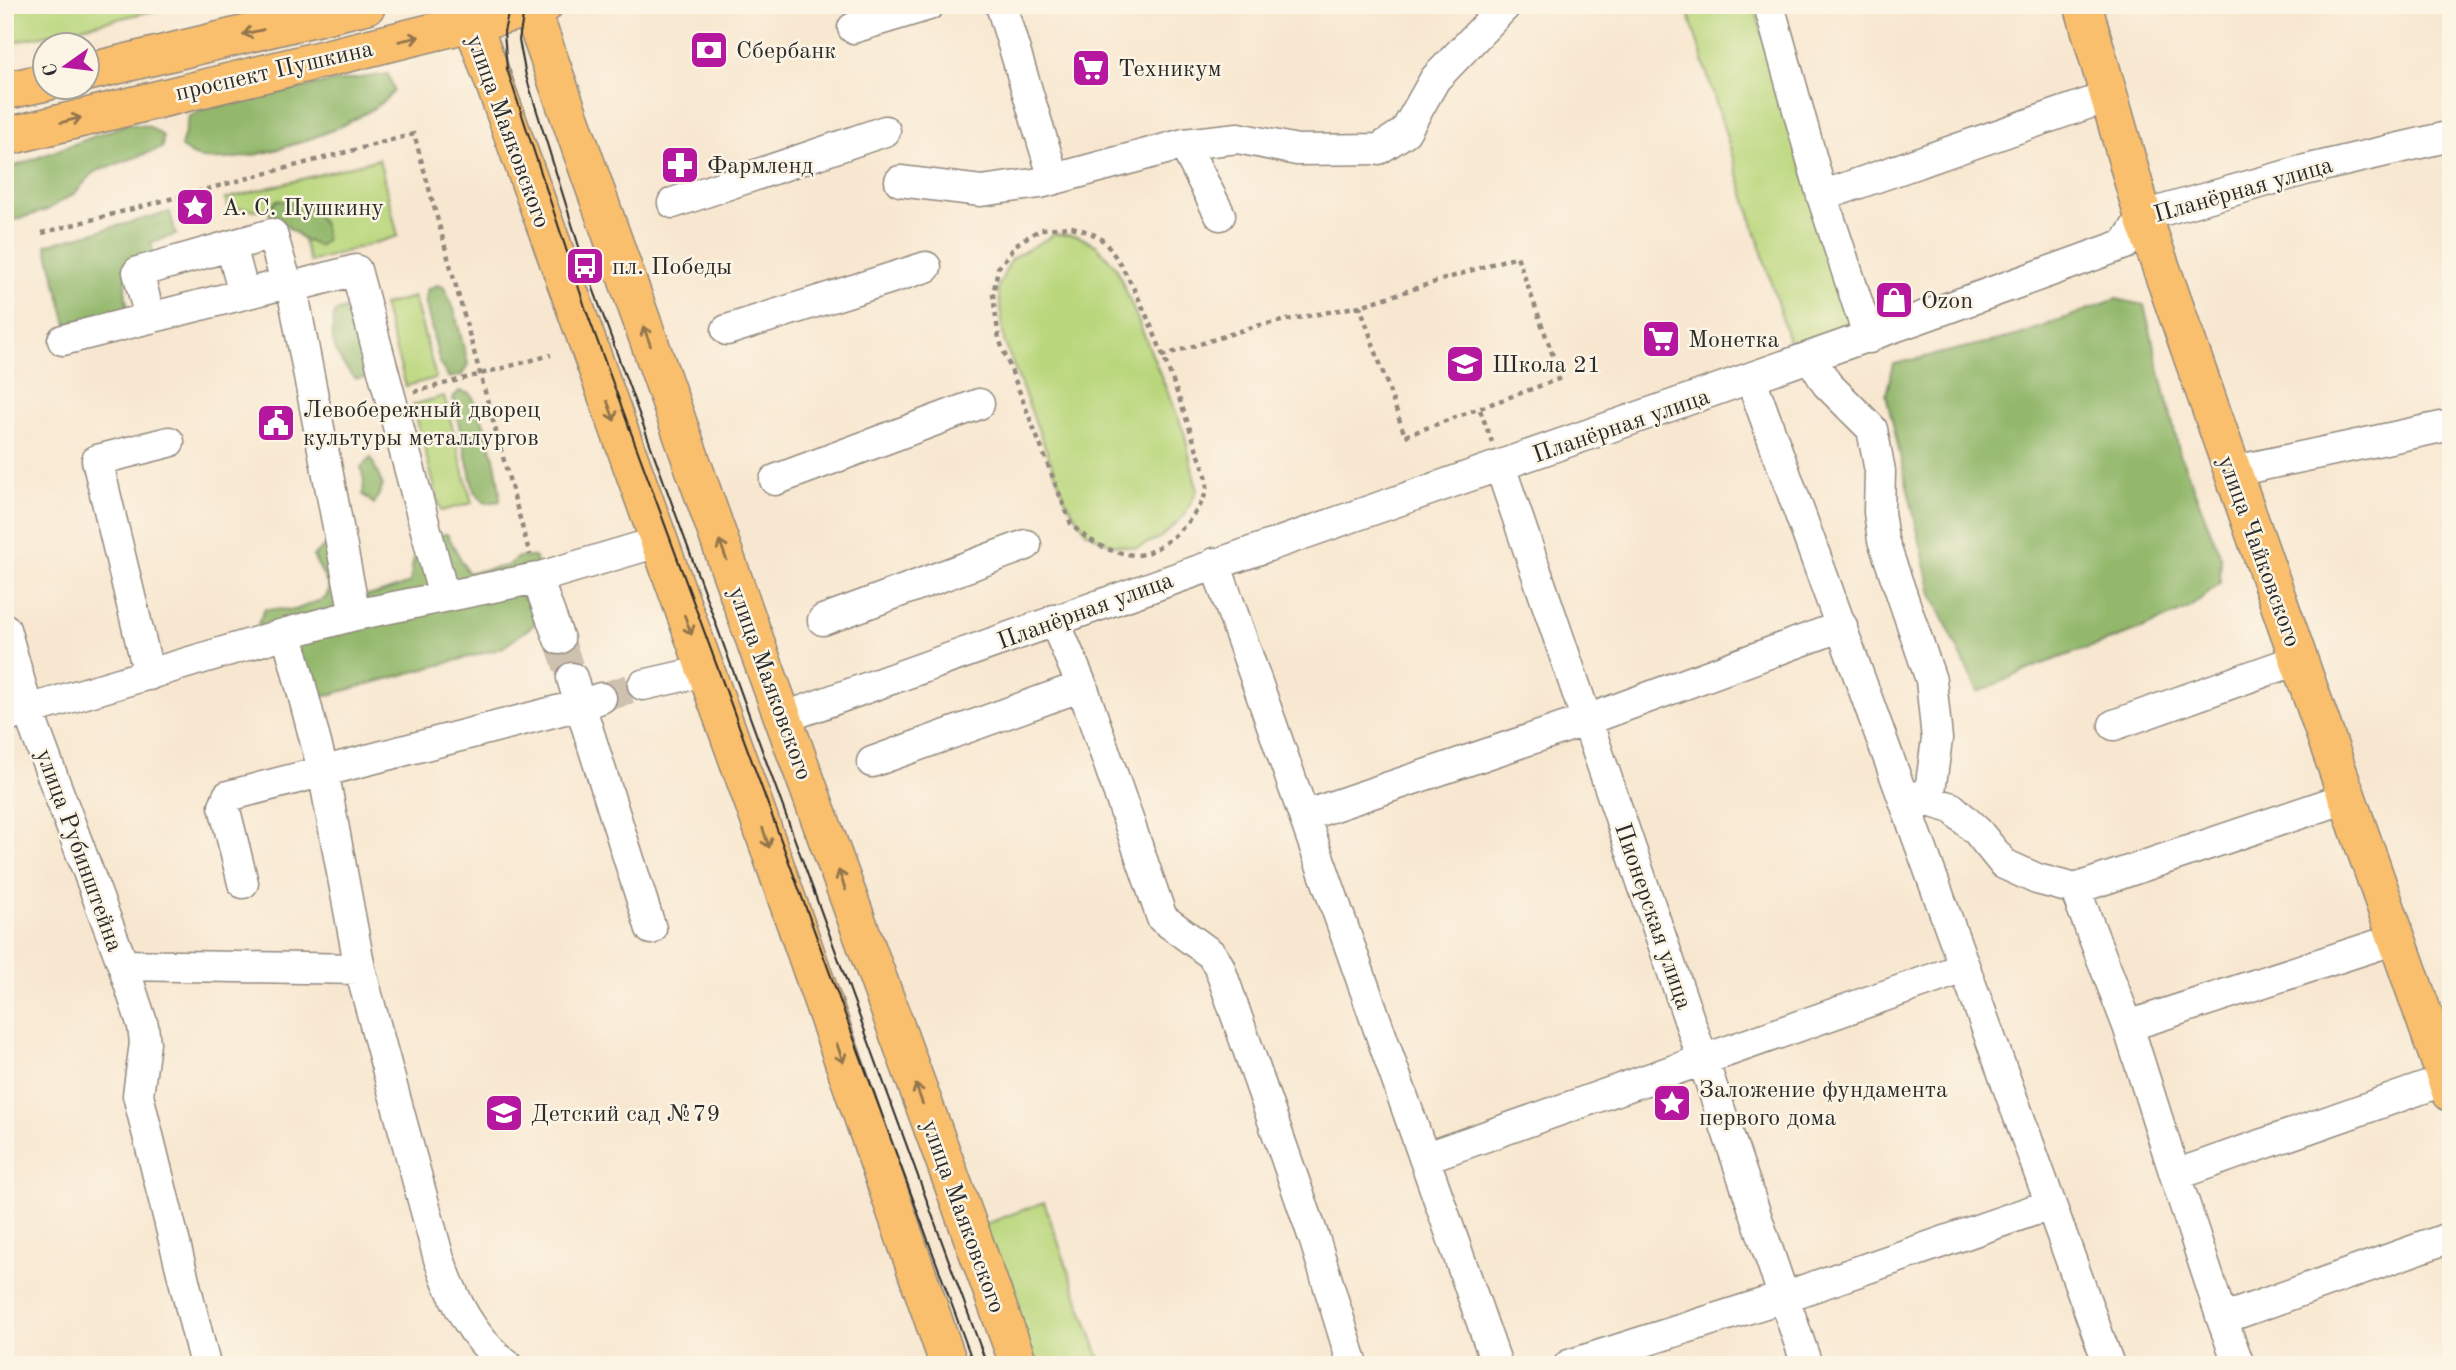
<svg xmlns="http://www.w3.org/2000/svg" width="2456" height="1370" font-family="'Old Standard TT',serif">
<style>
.green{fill:#bad77d;stroke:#728154;stroke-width:2}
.forest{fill:#93b86c;stroke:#5f724c;stroke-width:2}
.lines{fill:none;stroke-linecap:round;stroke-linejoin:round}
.minor-tunnel{stroke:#cfc1af;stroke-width:30;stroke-dasharray:30 15;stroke-linecap:butt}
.minor-casing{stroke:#92897e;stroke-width:33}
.major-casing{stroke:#92897e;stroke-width:40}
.path{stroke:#92897e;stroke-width:4.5;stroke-dasharray:5 5;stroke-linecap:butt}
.minor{stroke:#fff;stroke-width:30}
.major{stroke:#f9bf6d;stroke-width:37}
.tram{stroke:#2b2b2b;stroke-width:2}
.oneway{stroke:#92754c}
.labels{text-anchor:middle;stroke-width:5;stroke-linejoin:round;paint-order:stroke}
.poi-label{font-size:24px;fill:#2b2b2b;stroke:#fcf5e5;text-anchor:start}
.street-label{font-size:24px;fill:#2b2b2b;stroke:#fcf5e5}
</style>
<rect width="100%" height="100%" fill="#fcf5e5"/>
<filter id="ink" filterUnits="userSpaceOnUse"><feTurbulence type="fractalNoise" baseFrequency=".0143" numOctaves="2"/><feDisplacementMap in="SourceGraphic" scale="14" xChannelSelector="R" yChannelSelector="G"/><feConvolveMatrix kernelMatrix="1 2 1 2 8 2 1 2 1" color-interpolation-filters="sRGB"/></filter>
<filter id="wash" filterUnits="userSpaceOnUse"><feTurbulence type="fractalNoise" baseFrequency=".00686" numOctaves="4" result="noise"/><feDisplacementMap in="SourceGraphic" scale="28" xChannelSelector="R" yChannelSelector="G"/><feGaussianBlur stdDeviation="1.57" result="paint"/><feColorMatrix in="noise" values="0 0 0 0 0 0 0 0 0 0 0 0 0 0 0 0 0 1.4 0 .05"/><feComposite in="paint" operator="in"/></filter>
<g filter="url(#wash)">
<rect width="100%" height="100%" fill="#f8e7d0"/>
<path class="green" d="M5 5H180L5 44Z
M1686 5H1754L1781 101 1854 326 1790 344Z
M379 159 398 236 310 262 303 239 319 246 277 200 267 211 228 207 225 199Z
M1055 234 1078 236 1096 245 1116 267 1184 432 1197 490 1184 516 1160 538 1136 548 1110 544 1086 532 1066 501 1004 341 998 287 1011 259Z
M414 297 436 378 406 386 383 305Z
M444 396 472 503 441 511 413 405Z
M1044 1202 1102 1365H1031L983 1225Z"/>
<path class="forest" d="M388 74 394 91C366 125 238 172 195 156 190 155 185 150 181 147L189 116 201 110 325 83Z
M127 124 148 126 163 136 162 148 94 172 75 193 47 210 5 223V170Z
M277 200 310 206 323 224 326 240 319 246 303 239 267 211Z
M170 212 176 235 151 242 154 257C127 273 120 274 128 308L67 324 46 245Z
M437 285 444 287 454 309 468 364 462 375 449 378 440 364 425 300 427 290Z
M2116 299 2144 305 2180 454 2221 557 2220 583 2188 609 2134 632 2039 665 1978 692 1932 594 1886 394 1894 364 2020 335Z
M345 309 357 314 370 376 356 379C335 358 328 342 335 312Z
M459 391 471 394C485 421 500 470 500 501L485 503 474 491 453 398Z
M371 458 383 486 374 504 363 495 364 481 361 467Z
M447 534 468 573 507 566 518 557H535L543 582 535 624 502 648 321 697 313 696 258 623 265 609 295 610 326 598 329 586 313 556 327 545 360 596 378 594 410 583C414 556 413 538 447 534Z"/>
</g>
<g filter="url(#ink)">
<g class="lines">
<path class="minor-tunnel" d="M559 639 572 678
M601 698 643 685"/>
<defs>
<path id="minor" d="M1001 5 1054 179
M1769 5 1822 196 1869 338
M853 28 929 5
M1184 144 1220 215
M900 181 981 191 1040 183 1184 144 1238 138 1297 150 1379 149 1405 132 1435 79 1506 5
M1822 196 2107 97
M673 203 885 131
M231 246 244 294
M150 318 138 272 272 234 288 288 356 270 444 597
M727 330 926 267
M63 340 276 286 282 285 293 293 355 615
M1810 357 1827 384 1872 429 1880 471 1879 512 1883 540 1931 680 1937 739 1929 799
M1751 379 2109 1365
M1500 466 1807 1365
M2230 472 2451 425
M775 480 979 404
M1215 563 1497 1365
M537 578 559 639
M823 620 1026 545
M5 629 28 711 123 965 360 969
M287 633 323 770 360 969 439 1259C454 1300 471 1337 507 1365
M149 675 97 460 169 442
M643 685 705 671
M1082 686 1162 918 1211 954 1219 966 1315 1241 1353 1365
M601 698 580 705 651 929
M5 717 287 633 355 615 537 578 658 542
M783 718C1229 556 1679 407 2125 244L2143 216 2305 170 2451 136
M2114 725 2300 659
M872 762 1082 686 1054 620
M1904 794 1952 808 1978 832 2004 864 2037 879 2075 889 2346 798
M1304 816 1587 720 1842 626
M243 883 224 806 228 796 580 705 572 678
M2075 889 2128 1026
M123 965 143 1026 145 1043 138 1095 205 1365
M1424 1158 1964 968
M2175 1175 2128 1026 2396 939
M2222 1319 2175 1175 2446 1080
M1569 1365 1784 1297 2049 1205
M2239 1365 2222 1319 2451 1237"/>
<path id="major" d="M466 5 756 810 949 1365
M2083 5 2143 216 2451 1093
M531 8 763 663 1019 1365
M88 72 367 5
M5 91 46 82
M5 137 544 5"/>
</defs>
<use href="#minor" class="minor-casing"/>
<use href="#major" class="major-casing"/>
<path class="path" d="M1072 227C1081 230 1094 233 1101 239 1137 273 1179 397 1196 447 1199 458 1207 472 1207 483 1209 508 1161 555 1137 555 1113 555 1087 541 1071 524L999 339 993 295 998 268 1018 243 1041 229Z
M42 233 414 134 530 555
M1162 356 1256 326 1360 306 1517 256 1561 378 1405 436 1360 306
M414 392 551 355
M1480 410 1492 442"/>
<use href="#minor" class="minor"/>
<use href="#major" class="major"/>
<path class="tram" d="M510 5 504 32 507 69 586 310 974 1365
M525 5 519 40 526 76 585 266 987 1365"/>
</g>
<defs><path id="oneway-shaft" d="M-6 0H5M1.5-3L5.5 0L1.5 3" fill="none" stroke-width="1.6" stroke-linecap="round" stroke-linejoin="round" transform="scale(1.75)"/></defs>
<g class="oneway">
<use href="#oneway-shaft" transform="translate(253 32) rotate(167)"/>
<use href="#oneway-shaft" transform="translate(409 39) rotate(-13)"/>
<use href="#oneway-shaft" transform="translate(71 120) rotate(-14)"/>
<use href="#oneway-shaft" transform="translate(647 336) rotate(-110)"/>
<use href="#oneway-shaft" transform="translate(611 411) rotate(70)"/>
<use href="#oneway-shaft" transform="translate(723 550) rotate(-110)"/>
<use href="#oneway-shaft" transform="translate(688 625) rotate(70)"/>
<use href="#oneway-shaft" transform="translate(766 838) rotate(71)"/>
<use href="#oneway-shaft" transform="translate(842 880) rotate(-110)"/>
<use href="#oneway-shaft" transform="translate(840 1053) rotate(71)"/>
<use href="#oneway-shaft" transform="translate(919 1094) rotate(-110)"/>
</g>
</g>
<defs>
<symbol id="bank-square" viewBox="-11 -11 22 22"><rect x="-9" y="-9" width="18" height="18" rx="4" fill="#b5179e" stroke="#fcf5e5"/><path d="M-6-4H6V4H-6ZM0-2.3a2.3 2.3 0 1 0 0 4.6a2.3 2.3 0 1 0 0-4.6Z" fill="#fff"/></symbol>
<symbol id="supermarket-square" viewBox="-11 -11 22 22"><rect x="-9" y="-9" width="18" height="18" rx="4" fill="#b5179e" stroke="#fcf5e5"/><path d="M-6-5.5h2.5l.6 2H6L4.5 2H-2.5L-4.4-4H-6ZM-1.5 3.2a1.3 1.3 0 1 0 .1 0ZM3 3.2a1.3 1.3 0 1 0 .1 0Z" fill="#fff"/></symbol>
<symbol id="pharmacy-square" viewBox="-11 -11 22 22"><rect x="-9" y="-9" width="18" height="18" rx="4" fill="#b5179e" stroke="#fcf5e5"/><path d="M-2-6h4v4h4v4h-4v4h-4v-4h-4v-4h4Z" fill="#fff"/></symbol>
<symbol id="sight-square" viewBox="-11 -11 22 22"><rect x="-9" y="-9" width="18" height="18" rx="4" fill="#b5179e" stroke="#fcf5e5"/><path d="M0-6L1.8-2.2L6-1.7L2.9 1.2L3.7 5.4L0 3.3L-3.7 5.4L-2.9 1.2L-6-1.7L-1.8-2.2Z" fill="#fff"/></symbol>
<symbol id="bus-square" viewBox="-11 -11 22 22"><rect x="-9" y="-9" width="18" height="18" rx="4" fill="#b5179e" stroke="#fcf5e5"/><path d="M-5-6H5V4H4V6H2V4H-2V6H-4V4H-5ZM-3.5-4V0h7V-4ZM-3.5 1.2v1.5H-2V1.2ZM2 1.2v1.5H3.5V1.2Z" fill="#fff"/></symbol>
<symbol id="shop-square" viewBox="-11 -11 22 22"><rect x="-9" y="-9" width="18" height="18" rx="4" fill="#b5179e" stroke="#fcf5e5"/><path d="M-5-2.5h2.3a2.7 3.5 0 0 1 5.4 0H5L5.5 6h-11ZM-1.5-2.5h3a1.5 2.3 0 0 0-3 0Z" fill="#fff"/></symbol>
<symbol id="school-square" viewBox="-11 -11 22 22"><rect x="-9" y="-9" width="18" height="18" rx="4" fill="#b5179e" stroke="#fcf5e5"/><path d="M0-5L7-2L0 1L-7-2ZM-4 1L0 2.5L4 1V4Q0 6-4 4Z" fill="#fff"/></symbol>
<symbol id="civic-square" viewBox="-11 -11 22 22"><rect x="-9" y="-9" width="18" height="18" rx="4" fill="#b5179e" stroke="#fcf5e5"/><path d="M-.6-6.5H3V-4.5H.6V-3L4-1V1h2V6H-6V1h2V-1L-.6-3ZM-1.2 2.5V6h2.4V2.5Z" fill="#fff"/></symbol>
</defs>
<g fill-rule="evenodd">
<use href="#bank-square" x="687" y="28" width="44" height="44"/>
<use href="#supermarket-square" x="1069" y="46" width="44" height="44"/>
<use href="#pharmacy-square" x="658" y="143" width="44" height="44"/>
<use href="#sight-square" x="173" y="185" width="44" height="44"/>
<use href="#bus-square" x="563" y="244" width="44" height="44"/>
<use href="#shop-square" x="1872" y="278" width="44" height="44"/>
<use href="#supermarket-square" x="1639" y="317" width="44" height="44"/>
<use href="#school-square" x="1443" y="342" width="44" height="44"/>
<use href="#civic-square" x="254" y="401" width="44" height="44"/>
<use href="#sight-square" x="1650" y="1081" width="44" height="44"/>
<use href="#school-square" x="482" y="1091" width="44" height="44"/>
</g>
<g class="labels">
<g class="poi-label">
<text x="736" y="58">Сбербанк</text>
<text x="1118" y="76">Техникум</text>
<text x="707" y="173">Фармленд</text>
<text x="222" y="215">А. С. Пушкину</text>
<text x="612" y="274">пл. Победы</text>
<text x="1921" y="308">Ozon</text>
<text x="1688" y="347">Монетка</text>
<text x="1492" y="372">Школа 21</text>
<text x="303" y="417">Левобережный дворец<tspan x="303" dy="28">культуры металлургов</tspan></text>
<text x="1699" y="1097">Заложение фундамента<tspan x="1699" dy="28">первого дома</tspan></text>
<text x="531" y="1121">Детский сад №79</text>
</g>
<g class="street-label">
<text transform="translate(274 70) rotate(-13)" y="8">проспект Пушкина</text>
<text transform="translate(509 131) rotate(70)" y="8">улица Маяковского</text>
<text transform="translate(2243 189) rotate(-16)" y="8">Планёрная улица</text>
<text transform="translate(1621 425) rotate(-19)" y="8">Планёрная улица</text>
<text transform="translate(2260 551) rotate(70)" y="8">улица Чайковского</text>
<text transform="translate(1085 610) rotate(-20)" y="8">Планёрная улица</text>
<text transform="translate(771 683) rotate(70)" y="8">улица Маяковского</text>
<text transform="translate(80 850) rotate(70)" y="8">улица Рубинштейна</text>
<text transform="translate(1654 916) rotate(71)" y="8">Пионерская улица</text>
<text transform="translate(964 1216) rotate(70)" y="8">улица Маяковского</text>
</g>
</g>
<rect width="2456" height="1370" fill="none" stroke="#fcf5e5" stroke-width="28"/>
<g transform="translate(66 66) rotate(256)"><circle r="33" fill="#fcf5e5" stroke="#a8a49b" stroke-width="2"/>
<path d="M0-5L12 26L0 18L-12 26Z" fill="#b5179e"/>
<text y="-10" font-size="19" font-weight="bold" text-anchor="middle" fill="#2b2b2b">С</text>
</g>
</svg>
